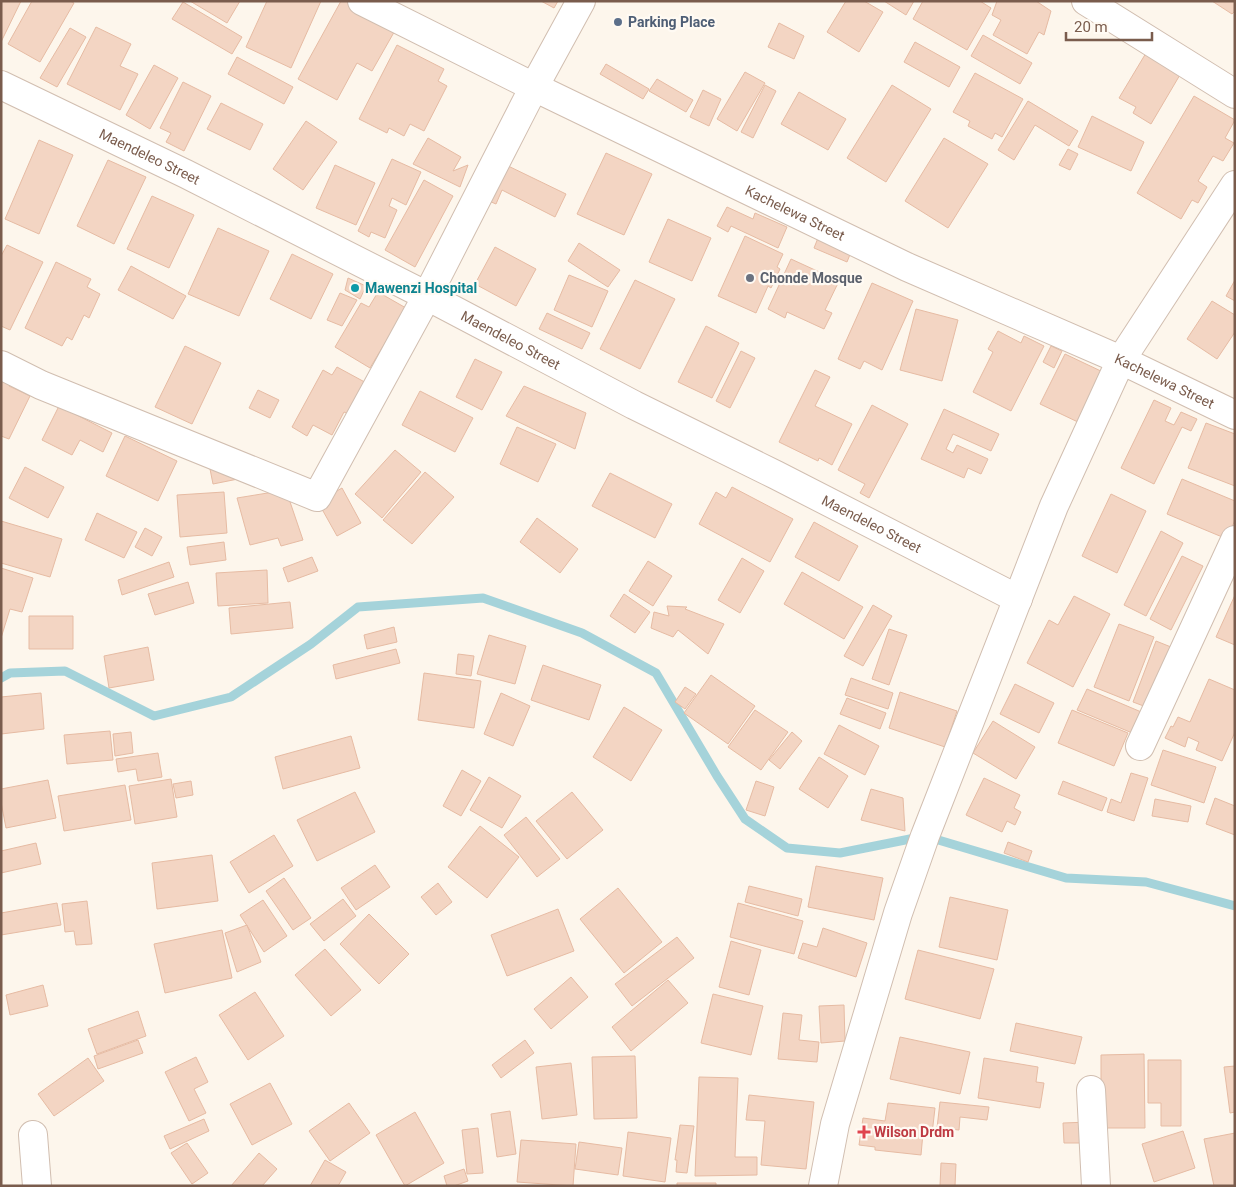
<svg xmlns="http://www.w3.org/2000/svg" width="1236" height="1187" font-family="Roboto,sans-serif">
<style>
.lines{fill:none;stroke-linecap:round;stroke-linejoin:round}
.stream{stroke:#a5d3da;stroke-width:9}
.building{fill:#f3d5c3;stroke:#e6bba3}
.minor-casing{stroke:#d1beb0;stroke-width:30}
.minor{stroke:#fff;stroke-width:28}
.service-dot{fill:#5c6f8a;stroke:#fffaf3;stroke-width:2}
.worship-dot{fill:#6b7280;stroke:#fffaf3;stroke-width:2}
.culture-dot{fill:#0f9aa8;stroke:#fffaf3;stroke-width:2}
.health-dot{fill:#e0444e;stroke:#fffaf3;stroke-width:2}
.labels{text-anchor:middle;stroke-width:4.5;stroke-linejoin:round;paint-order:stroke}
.service-label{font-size:14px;font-weight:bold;fill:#4e5e75;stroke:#fffaf3;text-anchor:start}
.street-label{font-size:14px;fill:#7a5c4d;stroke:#fffaf3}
.worship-label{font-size:14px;font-weight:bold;fill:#5b616d;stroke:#fffaf3;text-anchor:start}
.culture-label{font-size:14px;font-weight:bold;fill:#0d838f;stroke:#fffaf3;text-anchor:start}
.health-label{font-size:14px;font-weight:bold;fill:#be3a42;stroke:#fffaf3;text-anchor:start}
</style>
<rect width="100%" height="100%" fill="#fdf6ec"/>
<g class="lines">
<path class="stream" d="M1 678 10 673 65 671 154 716 231 697 311 644 358 607 483 598 582 633 656 673 717 776 745 819 787 848 840 853 925 836 1066 878 1146 882 1235 906"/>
</g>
<path class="building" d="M1 1H21L1 42Z
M32 1H70L74 3 40 62 8 44Z
M190 1H240L227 23Z
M267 1H321L291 68 246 47Z
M341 1H350L397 27 372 71 357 63 337 100 298 79Z
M541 1H558L554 8Z
M846 1H864L883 12 859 52 827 32Z
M884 1H914L906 15Z
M923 1H980L991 8 967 50 913 19Z
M997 1H1036L1051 11 1044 35 1039 32 1027 54 993 35 1001 20 992 15Z
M1212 1H1235V11L1232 14Z
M183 2 242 37 232 54 172 19Z
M779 23 804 36 794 59 768 47Z
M96 27 131 44 120 66 138 74 120 110 67 84Z
M70 28 86 37 57 87 40 78Z
M983 35 1032 63 1020 84 971 56Z
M915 42 960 67 949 87 904 62Z
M397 45 444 69 438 81 447 86 424 131 410 124 404 136 389 128 387 133 359 119Z
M1146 53 1184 68 1151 124 1133 113 1136 107 1119 98Z
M237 57 293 87 284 104 228 74Z
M606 64 649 89 643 99 600 74Z
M154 65 178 78 150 129 126 115Z
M745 72 765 83 737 131 717 119Z
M975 73 1023 99 1002 137 995 133 992 139 968 126 970 121 953 112Z
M657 79 693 100 686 112 649 91Z
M183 82 211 96 184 151 166 142 171 133 160 128Z
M765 85 776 91 753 138 741 132Z
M892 85 931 109 886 182 847 158Z
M703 90 721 99 709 126 690 117Z
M799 92 846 119 828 150 781 124Z
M1194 96 1235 120 1225 138 1234 143 1223 161 1213 156 1198 181 1207 187 1198 203 1192 200 1181 219 1137 193Z
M1028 101 1078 131 1069 146 1035 125 1014 160 998 150Z
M221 103 263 124 250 150 207 129Z
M1092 116 1144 142 1131 171 1078 147Z
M306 121 337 142 303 190 273 169Z
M428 138 461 157 453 171 468 165 460 187 413 164Z
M944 138 988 164 948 228 905 201Z
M39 140 73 155 39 234 5 219Z
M1068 149 1078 154 1070 170 1059 165Z
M606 153 652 174 624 235 577 214Z
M392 159 421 172 406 205 392 198 389 206 397 210 385 238 371 232 369 237 358 231Z
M108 160 146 177 114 244 77 226Z
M502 163 566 194 555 217 502 190 496 204 484 199Z
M335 165 375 183 356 225 316 208Z
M424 180 453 196 415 267 385 250Z
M152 196 194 215 169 268 127 249Z
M727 207 753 219 755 213 787 227 778 248 731 226 728 232 717 226Z
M668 219 711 238 692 281 649 262Z
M218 228 269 251 239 316 188 294Z
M820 233 853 247 847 262 814 248Z
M745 236 783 254 777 267 780 269 771 288 768 286 756 313 718 296Z
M579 243 620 270 608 287 568 261Z
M7 245 43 262 10 330 1 326V256Z
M495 247 536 269 516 306 475 284Z
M292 254 333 274 311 319 270 299Z
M791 259 839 281 825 310 832 313 824 329 787 312 785 318 768 309Z
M56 262 91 279 87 287 100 294 89 318 84 315 72 340 67 337 62 346 25 328Z
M131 266 186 296 173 319 118 290Z
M569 275 608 291 592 327 554 310Z
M348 278 366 286 360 299 345 290Z
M635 280 675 299 640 369 600 349Z
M1235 280V301L1226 296Z
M872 283 913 301 882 370 864 361 860 369 838 359Z
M378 292 406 308 370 368 335 347 361 303 369 307Z
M340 293 357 300 342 326 327 320Z
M1212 301 1235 315V332L1217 359 1187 339Z
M916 309 958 320 942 381 900 370Z
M547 313 590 333 582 349 539 329Z
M706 326 739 343 712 398 678 382Z
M998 331 1021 343 1024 336 1044 346 1011 411 973 392 993 352 988 349Z
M185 346 221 363 192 424 155 407Z
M1051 346 1062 351 1054 368 1043 362Z
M741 351 755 358 730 408 716 401Z
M1065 354 1105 373 1080 423 1040 404Z
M475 359 502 372 482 410 456 397Z
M337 367 372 386 355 417 344 412 332 435 313 425 307 436 292 427 323 370 332 375Z
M815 370 830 377 815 406 852 424 832 465 819 458 818 461 779 442Z
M1 373 13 378 9 386 30 396 9 439 1 436Z
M524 386 586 413 575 449 506 416Z
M258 390 279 400 270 418 249 408Z
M420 391 473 418 455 452 402 425Z
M1154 400 1171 408 1165 421 1174 425 1181 412 1197 419 1191 431 1182 427 1154 484 1121 468Z
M872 405 908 424 869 498 860 493 865 484 838 470Z
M59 406 112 433 103 452 80 440 72 455 42 440Z
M944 409 999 434 991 451 953 434 946 449 953 453 957 445 988 459 981 474 968 468 964 478 921 459Z
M1206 423 1235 434V486L1188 468Z
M517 427 556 444 538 482 500 464Z
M125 436 177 461 158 501 106 476Z
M395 450 421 472 382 518 355 494Z
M25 467 64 487 48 518 9 498Z
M210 469 228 471 243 478 213 484Z
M425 472 454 497 412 544 383 520Z
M610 473 672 504 655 538 592 506Z
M1182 479 1235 501V520L1227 539 1167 514Z
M732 487 793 519 770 562 699 524 716 492 726 498Z
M342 488 361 523 337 536 318 502Z
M286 490 303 540 281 546 278 538 250 545 237 498Z
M224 492 227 533 180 537 177 495Z
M1111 494 1146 511 1117 573 1082 556Z
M97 513 137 532 124 558 85 540Z
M537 518 578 549 560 573 520 542Z
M1 521 62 539 50 577 1 563Z
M814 522 858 546 839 581 795 557Z
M145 528 162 537 152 556 135 547Z
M1161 531 1183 543 1146 616 1124 605Z
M224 542 226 560 190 565 187 547Z
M1182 556 1203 566 1171 630 1150 619Z
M312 557 318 571 288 582 283 568Z
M742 558 764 571 740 613 718 600Z
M648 561 672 576 653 606 629 591Z
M169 562 174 577 122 595 118 580Z
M1 568 33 578 22 612 10 609 1 638Z
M267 570 268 603 218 606 216 573Z
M802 572 863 607 844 639 784 604Z
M188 582 194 603 155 615 148 594Z
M624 594 650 612 635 633 610 616Z
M1235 595V645L1216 637Z
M1074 596 1110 614 1073 687 1027 663 1049 620 1058 625Z
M290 602 293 628 231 634 229 608Z
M873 605 892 616 863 666 844 656Z
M667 606 687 607 685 609 724 624 708 654 678 630 673 637 651 628 654 612 669 616Z
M29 616H73V649H29Z
M1119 624 1154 637 1129 701 1094 687Z
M394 627 397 642 367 649 364 635Z
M889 629 907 635 889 685 872 679Z
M489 635 526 646 515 684 477 674Z
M1156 641 1171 647 1149 708 1133 702Z
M148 647 154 680 109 688 104 656Z
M396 649 400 663 336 679 333 665Z
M458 654 474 656 471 676 456 674Z
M543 665 601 685 589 720 531 700Z
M424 673 481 681 474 728 418 720Z
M711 675 755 706 728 744 684 713Z
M851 678 893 693 888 709 845 695Z
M1209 679 1235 690V732L1222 761 1196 750 1199 742 1188 737 1185 747 1165 738 1171 726 1173 727 1178 717 1190 722Z
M1015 684 1054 703 1039 733 1000 714Z
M685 687 696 694 685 709 675 702Z
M1087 689 1146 714 1137 735 1077 710Z
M900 692 957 711 945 747 889 728Z
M41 693 44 729 1 734V697Z
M501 693 530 706 513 746 484 734Z
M847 698 886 713 880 729 840 714Z
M624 707 662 730 631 781 593 757Z
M755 710 788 732 761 770 728 747Z
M1072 710 1128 733 1114 766 1058 743Z
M993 721 1035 747 1016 779 973 753Z
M839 725 879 746 865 775 824 754Z
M110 731 113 760 67 764 64 735Z
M131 732 133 753 115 756 113 734Z
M792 732 802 741 780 769 769 760Z
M351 736 360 768 283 789 275 757Z
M1163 750 1216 767 1204 803 1151 785Z
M158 753 162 777 138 781 136 769 118 772 116 759Z
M819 757 848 776 828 808 799 789Z
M462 770 481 781 461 816 443 806Z
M1131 773 1148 778 1134 821 1107 812 1111 799 1121 803Z
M489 777 521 796 502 828 470 810Z
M984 778 1020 795 1014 808 1021 812 1015 825 1007 821 1002 832 966 815Z
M171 779 177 817 135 824 129 786Z
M48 780 56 818 6 828 1 802V789Z
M191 781 193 795 176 798 173 784Z
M756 781 774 787 765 816 746 810Z
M1063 781 1107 798 1102 811 1058 794Z
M125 785 131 820 64 831 58 796Z
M871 789 903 798 905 831 861 820Z
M355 792 375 832 317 861 297 820Z
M572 792 603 830 567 859 536 821Z
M1215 798 1235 806V835L1206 824Z
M1155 799 1191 806 1188 822 1152 816Z
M526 817 560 859 537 877 504 835Z
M480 826 519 857 487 898 448 867Z
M274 835 293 866 249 893 230 862Z
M1008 842 1032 851 1028 862 1004 853Z
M36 843 41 864 1 873V851Z
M212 855 218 901 157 909 152 863Z
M375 865 390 887 356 910 341 888Z
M816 866 883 878 874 920 808 907Z
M284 878 311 918 293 930 266 891Z
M438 883 452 902 436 915 421 897Z
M749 886 802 899 798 916 745 902Z
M618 888 662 942 624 973 580 919Z
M950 897 1008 910 997 960 939 947Z
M343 899 356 916 324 941 310 924Z
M263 900 287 936 264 952 240 915Z
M87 901 92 944 76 945 74 931 65 932 62 904Z
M57 903 61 925 1 935V913Z
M738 903 803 921 794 954 730 937Z
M558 909 574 951 507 976 491 935Z
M369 914 409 954 379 984 340 944Z
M247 925 261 962 237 972 225 933Z
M823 928 867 943 856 977 798 958 803 943 817 947Z
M222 930 232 978 165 993 154 944Z
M677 937 694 958 632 1006 615 984Z
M731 941 761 950 749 995 719 987Z
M325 949 361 990 331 1016 295 975Z
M918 950 994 969 980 1019 905 999Z
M571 977 588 997 551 1029 534 1009Z
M668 980 688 1003 631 1051 612 1027Z
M43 985 48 1006 10 1015 6 995Z
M255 992 284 1036 248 1060 219 1015Z
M713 994 763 1006 751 1055 701 1043Z
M844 1005 845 1041 821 1043 819 1006Z
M138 1011 146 1036 97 1054 88 1029Z
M783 1013 802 1015 799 1040 819 1042 817 1062 778 1059Z
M1016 1023 1082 1037 1075 1064 1010 1051Z
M900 1037 970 1052 960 1094 890 1079Z
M138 1040 143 1053 98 1069 94 1056Z
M525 1040 534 1053 501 1078 492 1065Z
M1144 1054 1145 1128H1101V1055Z
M635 1056 637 1118 594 1119 592 1057Z
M196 1057 208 1082 194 1089 206 1113 189 1121 165 1072Z
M88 1058 104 1081 54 1116 38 1094Z
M984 1058 1038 1067 1036 1082 1044 1083 1040 1108 978 1098Z
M1148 1060H1181V1126H1161V1103H1148Z
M571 1063 577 1115 542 1119 536 1067Z
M1235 1066V1112L1230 1113 1224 1067Z
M699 1077 738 1078 735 1157H757V1175L695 1176Z
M270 1083 292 1124 252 1145 230 1104Z
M749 1095 814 1102 806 1169 761 1165 765 1121 746 1120Z
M940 1102 989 1107 987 1120 960 1117 959 1130 937 1128Z
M349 1103 370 1133 330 1161 309 1131Z
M888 1103 935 1108 932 1134 923 1133 921 1155 875 1150V1147L859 1145 863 1118 885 1121Z
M510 1111 516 1154 497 1157 491 1114Z
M415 1112 444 1163 405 1186 376 1135Z
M204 1119 209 1131 170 1149 164 1136Z
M1089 1122V1143H1064L1063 1123Z
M680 1125 694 1126 687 1173 676 1172 677 1160H675Z
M478 1128 483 1173 467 1174 462 1130Z
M1183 1131 1195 1168 1154 1182 1142 1144Z
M628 1132 671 1138 665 1182 623 1176Z
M1235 1133V1186H1214L1204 1139Z
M521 1140 576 1144 573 1186 517 1182Z
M579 1142 622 1148 618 1175 575 1169Z
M187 1143 208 1173 192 1184 171 1153Z
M259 1153 277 1169 262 1186H231Z
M325 1160 346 1172 338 1186H310Z
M941 1163 956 1164 955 1186H940Z
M464 1169 468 1181 454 1186H447L444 1176Z
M677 1183H716V1186H677Z"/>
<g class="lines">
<defs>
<g id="minor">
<path id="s1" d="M362 1 534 87 907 267 1121 360 1235 415"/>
<path d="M1086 1 1235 94"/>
<path id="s2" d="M1 85 186 174 427 296 634 405 776 475 1018 599"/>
<path d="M1 365 41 385 317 497 427 296 534 87 581 1"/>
<path d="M1140 746 1235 540"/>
<path d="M1091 1090 1096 1186"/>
<path d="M33 1135 37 1186"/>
<path d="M823 1186 835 1124 898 913 925 836 1054 506 1121 360 1235 185"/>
</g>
</defs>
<use href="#minor" class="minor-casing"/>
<use href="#minor" class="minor"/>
</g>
<circle class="service-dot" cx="618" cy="22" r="5"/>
<circle class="worship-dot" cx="750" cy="278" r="5"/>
<circle class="culture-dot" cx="355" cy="288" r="5"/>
<path class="health-dot" d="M861.5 1124.5h5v5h5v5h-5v5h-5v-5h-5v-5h5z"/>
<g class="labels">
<g class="service-label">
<text x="628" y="27">Parking Place</text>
</g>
<g class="street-label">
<text dy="5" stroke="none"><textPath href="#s2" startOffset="165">Maendeleo Street</textPath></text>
<text dy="5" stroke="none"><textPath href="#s1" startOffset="482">Kachelewa Street</textPath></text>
<text dy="5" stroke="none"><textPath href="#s2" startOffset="570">Maendeleo Street</textPath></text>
<text dy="5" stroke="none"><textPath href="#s1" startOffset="888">Kachelewa Street</textPath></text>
<text dy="5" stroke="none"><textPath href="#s2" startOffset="975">Maendeleo Street</textPath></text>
</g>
<g class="worship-label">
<text x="760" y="283">Chonde Mosque</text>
</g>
<g class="culture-label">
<text x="365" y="293">Mawenzi Hospital</text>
</g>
<g class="health-label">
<text x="874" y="1137">Wilson Drdm</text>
</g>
</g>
<rect width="1236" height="1187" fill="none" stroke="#7a5c4d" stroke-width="5"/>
<path d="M1066 32v8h86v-8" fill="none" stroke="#7a5c4d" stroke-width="2.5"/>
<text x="1074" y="32" font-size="15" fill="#7a5c4d" stroke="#fffaf3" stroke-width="4" paint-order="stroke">20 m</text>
</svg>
